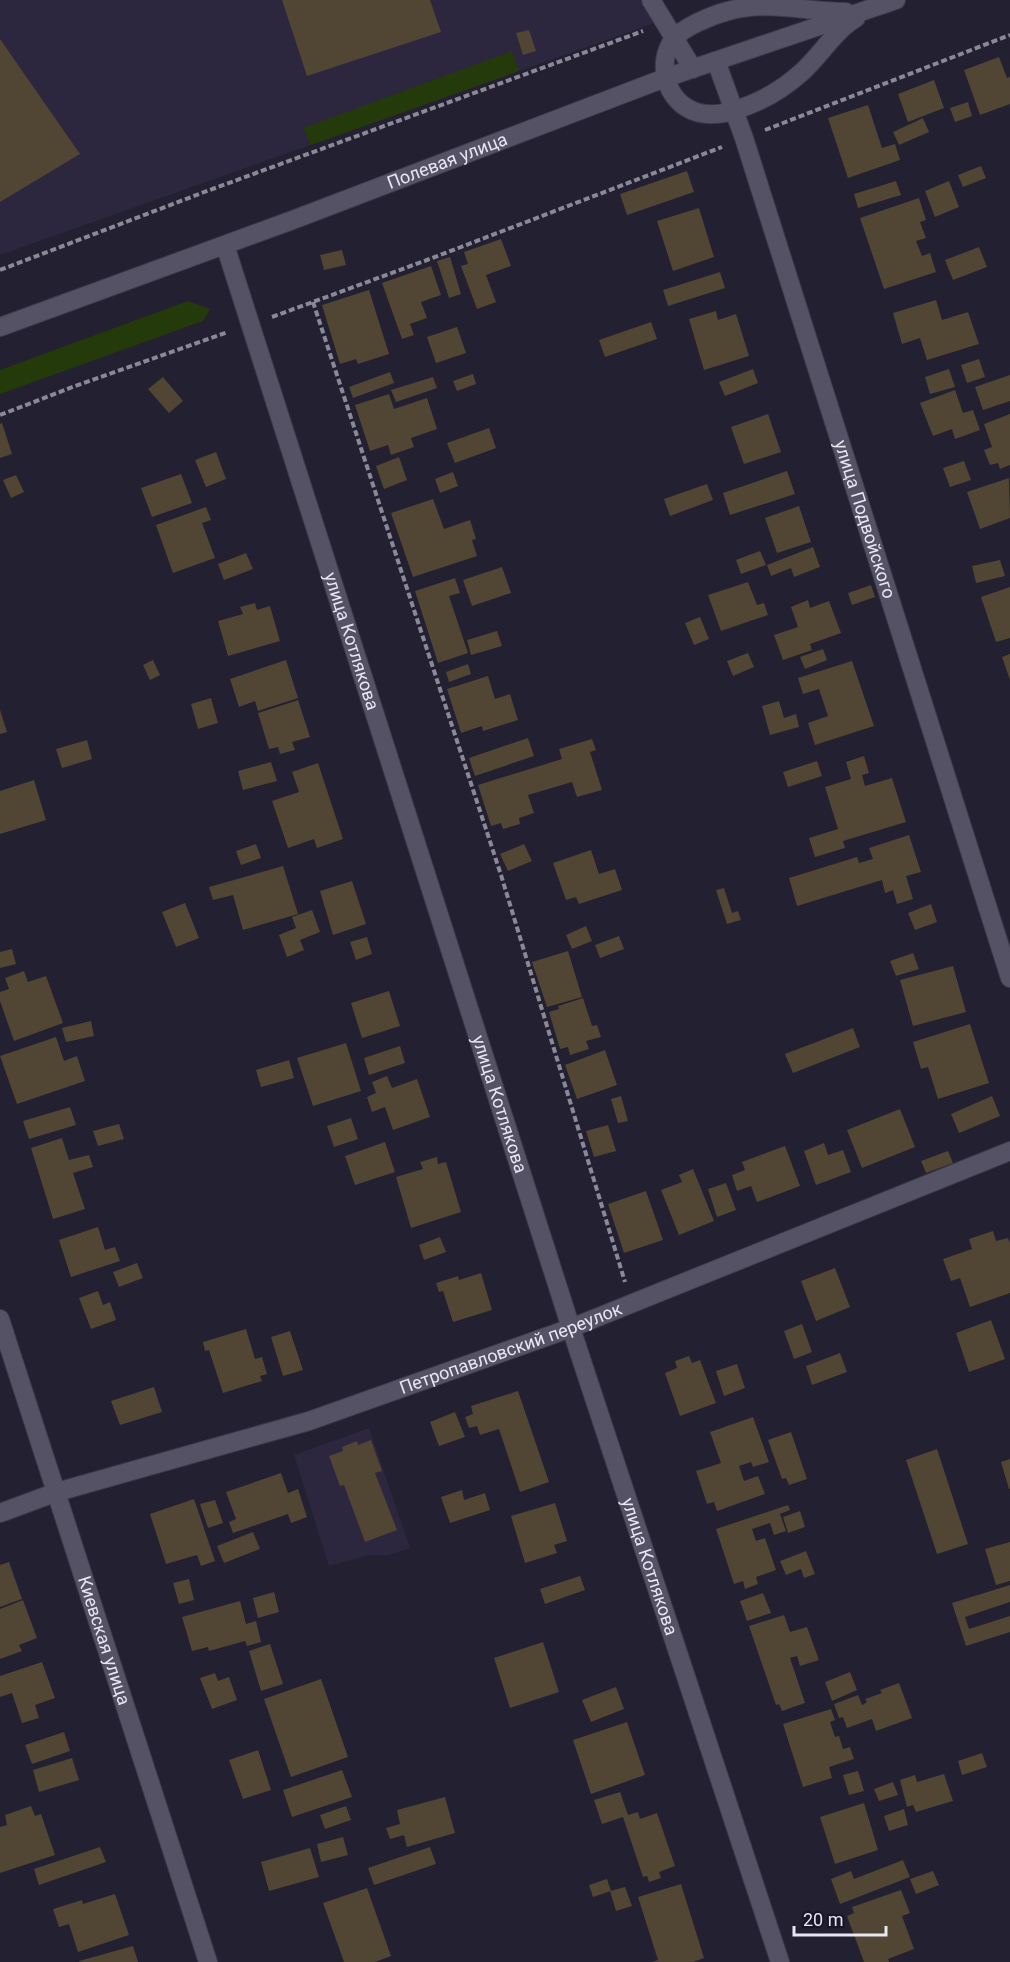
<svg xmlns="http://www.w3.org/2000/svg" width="1010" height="1962" font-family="Roboto,sans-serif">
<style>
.built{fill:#2c273e}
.green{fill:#253a0b}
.building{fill:#514533}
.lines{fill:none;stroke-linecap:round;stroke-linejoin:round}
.minor-casing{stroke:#3c3a48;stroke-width:20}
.path{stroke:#8b8997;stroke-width:4;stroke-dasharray:6 3;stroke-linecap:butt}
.minor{stroke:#555266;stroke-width:18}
.labels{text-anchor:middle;stroke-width:6;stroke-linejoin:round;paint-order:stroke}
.street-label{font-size:18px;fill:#e7e6f2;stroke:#191627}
</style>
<rect width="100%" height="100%" fill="#232031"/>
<path class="built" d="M0 0H640L655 23 0 255Z
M369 1428 410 1548 388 1555H369L329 1566 294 1455Z"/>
<path class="green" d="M512 51 519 71 311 145 303 128Z
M188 301 210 309 203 321 0 394V370Z"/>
<path class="building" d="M282 0H430L441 32 307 76Z
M529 30 536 51 523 55 516 33Z
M0 39 80 154 0 202Z
M999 57 1007 78 1010 77V104L980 115 964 70Z
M934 80 944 108 908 122 898 94Z
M968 102 972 116 955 122 950 108Z
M868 105 882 148 895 144 900 160 848 178 828 118Z
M923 118 929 132 899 145 893 132Z
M981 166 986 178 963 187 958 175Z
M687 171 694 192 627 215 620 194Z
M896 181 901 195 858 208 854 194Z
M949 181 959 207 935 217 925 191Z
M919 198 926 220 920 222 926 238 916 241 922 256 930 253 936 272 884 289 860 218Z
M699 208 714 257 673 271 657 221Z
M501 239 511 266 486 275 496 302 477 309 461 266 468 264 464 252Z
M979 247 987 267 953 280 945 260Z
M342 250 346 265 324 270 320 255Z
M450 257 461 294 449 298 437 261Z
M431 266 441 295 421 302 427 318 410 324 414 335 402 339 382 283Z
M720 272 725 288 668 306 663 290Z
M369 290 389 354 358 364 356 359 340 364 322 305Z
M936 300 942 320 968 312 979 344 927 360 920 338 902 344 893 313Z
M716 311 718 320 736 314 749 356 704 370 689 319Z
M651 322 657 339 605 357 599 340Z
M457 327 466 353 436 363 427 337Z
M979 359 985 377 967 383 961 365Z
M753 369 758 383 725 396 719 382Z
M949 369 955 387 930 394 925 377Z
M390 372 394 383 353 398 349 387Z
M473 374 476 384 457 391 453 381Z
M1010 375V401L983 410 975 387Z
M163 377 183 401 169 413 148 389Z
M433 377 437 388 396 402 391 390Z
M955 390 963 413 973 410 980 430 955 439 952 429 933 436 920 403Z
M389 394 394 409 427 398 437 429 411 438 414 447 391 455 388 445 370 451 355 405Z
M768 414 781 452 744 464 731 427Z
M1010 414V465L1000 469 998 463 990 465 984 450 992 447 984 424Z
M2 423 12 454 0 458V424Z
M489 428 496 448 455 463 447 443Z
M216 452 226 479 206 487 195 460Z
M399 457 407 480 384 489 376 466Z
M964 461 971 480 950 487 943 468Z
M787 471 795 494 730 515 723 493Z
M453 472 458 486 440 493 435 479Z
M181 474 192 503 152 517 141 488Z
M16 475 24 492 11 498 3 480Z
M1009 478 1010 518 980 529 967 492Z
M707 484 713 500 670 516 664 499Z
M433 499 444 529 470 520 476 539 472 540 477 556 413 577 391 513Z
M799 506 811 542 777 553 765 518Z
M206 507 211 520 202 523 215 558 173 573 156 525Z
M813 547 820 567 794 577 791 568 771 576 767 565Z
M760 551 766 565 741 574 736 560Z
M246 553 253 569 224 580 218 564Z
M1000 560 1005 576 976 583 972 566Z
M502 567 511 593 472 606 463 580Z
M455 578 460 593 449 596 468 653 438 663 415 591Z
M748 582 757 605 764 603 768 615 721 631 708 595Z
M871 585 875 597 852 605 848 593Z
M1010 587V638L996 642 981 597Z
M808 600 810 608 829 601 841 633 810 644 812 650 783 660 774 635 798 627 791 607Z
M255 603 257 610 270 606 280 641 228 656 218 621 243 614 240 607Z
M700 617 709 639 694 645 685 623Z
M497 631 502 646 471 655 467 640Z
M823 649 827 660 805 669 800 657Z
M748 653 754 667 733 676 727 661Z
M1010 654V680L1002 657Z
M153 660 160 675 150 680 143 665Z
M286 660 298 698 258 711 255 701 239 707 230 679Z
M852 661 874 726 815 745 808 723 828 716 819 689 803 694 798 678Z
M468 664 471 674 449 682 446 672Z
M488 676 495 699 510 694 518 720 483 731 482 726 461 733 447 689Z
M211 698 218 723 198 729 191 704Z
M298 700 310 737 292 742 295 750 280 754 278 747 269 749 258 713Z
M779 701 784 718 796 714 799 727 770 735 762 706Z
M0 710 7 732 0 734Z
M528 738 534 756 475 776 469 758Z
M592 739 596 750 590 752 602 790 577 797 572 782 528 795 534 813 519 818 520 824 503 829 501 823 491 826 478 785 562 759 559 749Z
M87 740 92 759 62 768 56 749Z
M864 756 869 773 862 775 865 786 892 778 906 822 843 841 845 848 815 857 809 838 838 829 825 787 851 779 846 762Z
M817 761 822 776 788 787 783 772Z
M271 762 277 781 243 790 238 771Z
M318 763 343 839 317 848 314 839 288 848 272 801 299 792 292 772Z
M34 780 46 820 0 834V791Z
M909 835 921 872 906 876 913 899 897 904 893 890 885 893 882 880 797 906 789 878 857 857 859 863 873 859 869 848Z
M256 844 261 858 241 865 236 851Z
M524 844 532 861 508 871 500 854Z
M591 850 599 874 615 869 622 890 579 904 576 897 566 900 553 863Z
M283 866 298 914 243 930 233 895 213 900 209 887Z
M352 881 366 924 333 935 320 891Z
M724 888 732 913 738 911 741 920 727 924 716 890Z
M185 903 199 938 176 947 162 912Z
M931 904 937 922 915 930 908 913Z
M312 910 320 932 300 940 304 950 287 957 279 935 296 928 292 917Z
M586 926 592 941 572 949 566 935Z
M619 936 624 949 600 958 595 945Z
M367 937 372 954 356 960 350 942Z
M12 949 16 964 0 968V952Z
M568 951 582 997 547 1007 532 962Z
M913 953 919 969 896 976 890 961Z
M953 966 966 1012 913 1026 900 980Z
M24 971 28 982 46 976 63 1023 14 1041 0 1001V992L9 989 5 978Z
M389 991 400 1026 362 1038 351 1003Z
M583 998 592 1026 597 1025 601 1037 586 1041 589 1049 570 1055 568 1047 560 1049 549 1012 559 1009 558 1006Z
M91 1021 94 1036 66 1042 62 1028Z
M970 1024 989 1083 938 1099 928 1067 921 1069 913 1042Z
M853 1028 860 1047 793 1073 785 1054Z
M56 1037 64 1061 77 1056 85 1081 17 1104 0 1056Z
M346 1043 361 1091 313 1106 297 1058Z
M400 1046 405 1063 369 1075 364 1058Z
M605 1050 617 1085 577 1099 565 1065Z
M289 1060 294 1078 261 1087 256 1070Z
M387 1076 392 1088 417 1079 430 1117 393 1130 385 1107 372 1112 367 1097 376 1093 372 1082Z
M621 1096 628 1121 618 1123 611 1099Z
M992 1096 1000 1116 959 1133 951 1114Z
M70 1107 76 1125 29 1139 23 1121Z
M900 1109 915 1147 862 1168 847 1130Z
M351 1118 358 1139 334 1147 327 1126Z
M119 1124 124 1139 98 1146 93 1131Z
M608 1125 616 1151 594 1157 586 1131Z
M62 1138 69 1160 89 1155 93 1167 73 1173 85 1209 53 1219 31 1148Z
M385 1142 395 1172 355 1185 345 1156Z
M824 1143 828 1155 843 1150 851 1172 816 1185 804 1151Z
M785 1146 800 1186 757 1202 751 1186 737 1191 732 1175 745 1170 742 1162Z
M948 1151 953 1163 926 1173 921 1161Z
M437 1157 438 1164 446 1162 461 1212 411 1228 396 1177 423 1169 420 1162Z
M693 1169 714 1221 679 1235 661 1190 682 1182 679 1175Z
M726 1183 736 1210 717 1217 708 1189Z
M646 1191 663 1240 624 1253 608 1204Z
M98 1227 105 1250 115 1247 120 1261 71 1277 59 1240Z
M993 1231 996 1241 1008 1238 1010 1243V1293L970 1307 960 1278 951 1281 943 1259 972 1249 969 1239Z
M440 1237 446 1252 424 1260 419 1245Z
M137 1263 143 1278 119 1287 113 1272Z
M835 1268 850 1307 816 1321 801 1281Z
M481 1273 492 1310 453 1322 443 1291 439 1292 436 1283 458 1276 459 1280Z
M98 1291 103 1305 110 1302 116 1320 91 1329 79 1298Z
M991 1320 1005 1359 969 1372 956 1333Z
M802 1324 812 1352 794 1359 784 1331Z
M246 1329 255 1359 262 1357 267 1374 260 1376 262 1381 223 1393 209 1350 205 1351 203 1342Z
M290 1331 303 1370 283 1376 271 1337Z
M840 1353 847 1372 812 1385 806 1366Z
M689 1356 692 1363 700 1360 716 1403 680 1416 665 1373 677 1368 675 1361Z
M737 1364 745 1388 724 1396 716 1371Z
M154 1387 162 1412 120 1425 111 1401Z
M518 1391 549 1482 520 1492 499 1429 480 1435 477 1426 469 1428 465 1417 473 1414 471 1406Z
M455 1412 465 1437 439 1446 430 1422Z
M753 1417 769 1462 753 1467 751 1462 739 1466 744 1481 758 1476 765 1494 717 1511 714 1502 707 1504 696 1471 721 1463 710 1432Z
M791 1432 807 1479 789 1485 786 1478 782 1479 768 1440Z
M371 1440 382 1471 375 1473 397 1530 365 1542 344 1485 340 1486 329 1456 343 1451 342 1447 357 1441 358 1445Z
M937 1449 968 1544 937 1554 906 1460Z
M1010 1459V1489H1009L1001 1462Z
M281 1473 288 1493 298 1489 307 1517 291 1523 288 1514 233 1533 229 1522 236 1519 226 1492Z
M462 1490 464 1500 485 1493 490 1510 450 1523 441 1497Z
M194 1499 215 1561 201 1566 197 1555 166 1564 150 1514Z
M215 1500 223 1523 208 1528 200 1504Z
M555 1503 567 1541 554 1545 557 1553 525 1563 511 1516Z
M788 1505 790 1510 780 1514 786 1531 774 1535 770 1523 752 1529 756 1541 765 1538 776 1570 756 1577 758 1584 745 1589 743 1581 734 1584 716 1529Z
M800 1511 805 1527 788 1533 783 1517Z
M253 1532 260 1549 224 1563 217 1546Z
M1010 1542V1581L996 1585 985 1549Z
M806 1551 815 1574 804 1578 801 1569 786 1575 780 1561Z
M9 1562 22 1599 0 1607V1565Z
M580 1576 585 1590 545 1604 540 1589Z
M189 1579 194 1600 179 1604 173 1583Z
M1010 1585V1602L965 1617 969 1629 1010 1616V1632L966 1646 952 1603Z
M274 1592 279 1612 258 1618 253 1598Z
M763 1593 771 1613 747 1621 740 1601Z
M23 1600 37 1638 19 1645 22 1651 0 1659V1609Z
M240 1601 246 1624 256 1621 261 1642 247 1646 245 1641 209 1651 208 1647 192 1651 182 1617Z
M784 1615 790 1632 807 1627 819 1660 800 1666 797 1656 790 1658 805 1703 782 1711 779 1704 776 1705 749 1626Z
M543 1642 559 1692 510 1708 494 1658Z
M270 1644 283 1684 261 1691 249 1651Z
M42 1662 55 1698 35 1705 39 1718 22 1723 12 1693 0 1697V1676Z
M850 1672 857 1690 832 1701 825 1682Z
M215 1673 218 1681 229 1677 237 1700 212 1709 200 1678Z
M321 1679 348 1757 291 1777 264 1699Z
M899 1683 912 1718 876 1731 872 1719 847 1728 843 1717 839 1718 834 1704 858 1695 862 1705 867 1702 865 1699 882 1693 880 1690Z
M616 1687 624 1709 591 1722 582 1700Z
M831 1709 835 1720 830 1722 835 1737 839 1736 843 1749 850 1747 854 1759 829 1767 832 1778 803 1787 783 1724Z
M627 1722 645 1775 591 1794 573 1740Z
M64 1732 70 1751 32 1764 25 1745Z
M258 1750 271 1790 243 1799 229 1760Z
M982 1753 987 1767 962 1775 958 1761Z
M72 1758 79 1780 39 1792 33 1770Z
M342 1770 352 1797 292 1817 283 1790Z
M858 1771 864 1791 849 1795 843 1775Z
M944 1774 953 1801 916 1812 913 1805 907 1807 900 1780 915 1775 917 1782Z
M893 1782 898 1795 879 1801 874 1789Z
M620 1792 628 1815 638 1812 640 1819 657 1813 675 1866 659 1872 661 1878 649 1882 647 1876 643 1877 623 1817 602 1824 594 1800Z
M445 1797 455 1833 407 1847 404 1835 390 1839 386 1828 400 1824 397 1810Z
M864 1803 878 1850 835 1864 820 1817Z
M31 1806 35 1816 41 1814 55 1855 0 1873V1827L7 1825 5 1815Z
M346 1806 351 1820 325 1829 320 1815Z
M904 1809 908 1825 889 1831 884 1816Z
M343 1837 348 1855 321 1862 317 1844Z
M100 1847 106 1862 39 1885 34 1869Z
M430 1847 436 1864 374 1885 368 1868Z
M310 1848 319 1877 269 1891 261 1862Z
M903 1860 910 1877 840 1904 831 1879 851 1871 854 1879Z
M933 1871 939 1885 916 1894 910 1879Z
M607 1879 611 1891 593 1897 589 1885Z
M681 1884 704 1958 693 1962H652L658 1960 638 1897Z
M625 1887 632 1906 616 1911 610 1891Z
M367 1888 391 1956 375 1962H344L323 1903Z
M901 1890 910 1913 902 1916 914 1949 888 1959 889 1962H864L847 1916 854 1913 852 1907Z
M115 1894 129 1935 78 1952 69 1924 59 1927 53 1909 82 1900 83 1904Z
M133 1946 138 1962H79V1961Z"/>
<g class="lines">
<defs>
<g id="minor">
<path d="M651 0 693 69"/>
<path d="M846 12C806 12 768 0 728 11 713 15 682 27 673 40 657 62 665 98 691 110 703 116 722 115 735 110 759 103 783 89 802 72 821 55 834 31 856 18"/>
<path id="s1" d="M716 61 744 138 1010 978"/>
<path id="s2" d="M225 245 571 1328 780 1962"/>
<path id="s3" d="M0 327 290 221 665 78 896 0"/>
<path id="s4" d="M0 1319 208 1962"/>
<path id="s5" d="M0 1513 57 1492 309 1421 571 1328 1010 1151"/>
</g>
</defs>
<use href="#minor" class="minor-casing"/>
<path class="path" d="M765 130 1010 35
M0 270 207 191 643 31
M313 302 501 875 625 1282
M272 317 427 260 722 147
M0 415 75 386 228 332"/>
<use href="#minor" class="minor"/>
</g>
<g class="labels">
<g class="street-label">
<text dy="6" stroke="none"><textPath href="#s3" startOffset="477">Полевая улица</textPath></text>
<text dy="6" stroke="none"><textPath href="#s1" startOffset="482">улица Подвойского</textPath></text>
<text dy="6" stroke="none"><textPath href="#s2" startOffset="416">улица Котлякова</textPath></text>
<text dy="6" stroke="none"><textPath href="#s2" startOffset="902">улица Котлякова</textPath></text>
<text dy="6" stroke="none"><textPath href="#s5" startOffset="537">Петропавловский переулок</textPath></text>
<text dy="6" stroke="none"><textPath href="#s2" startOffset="1388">улица Котлякова</textPath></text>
<text dy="6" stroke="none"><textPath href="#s4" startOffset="338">Киевская улица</textPath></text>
</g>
</g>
<path d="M794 1926v9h92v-9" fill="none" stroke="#e7e6f2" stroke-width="3"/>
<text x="803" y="1926" font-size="18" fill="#e7e6f2" stroke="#191627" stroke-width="4.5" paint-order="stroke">20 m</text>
</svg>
